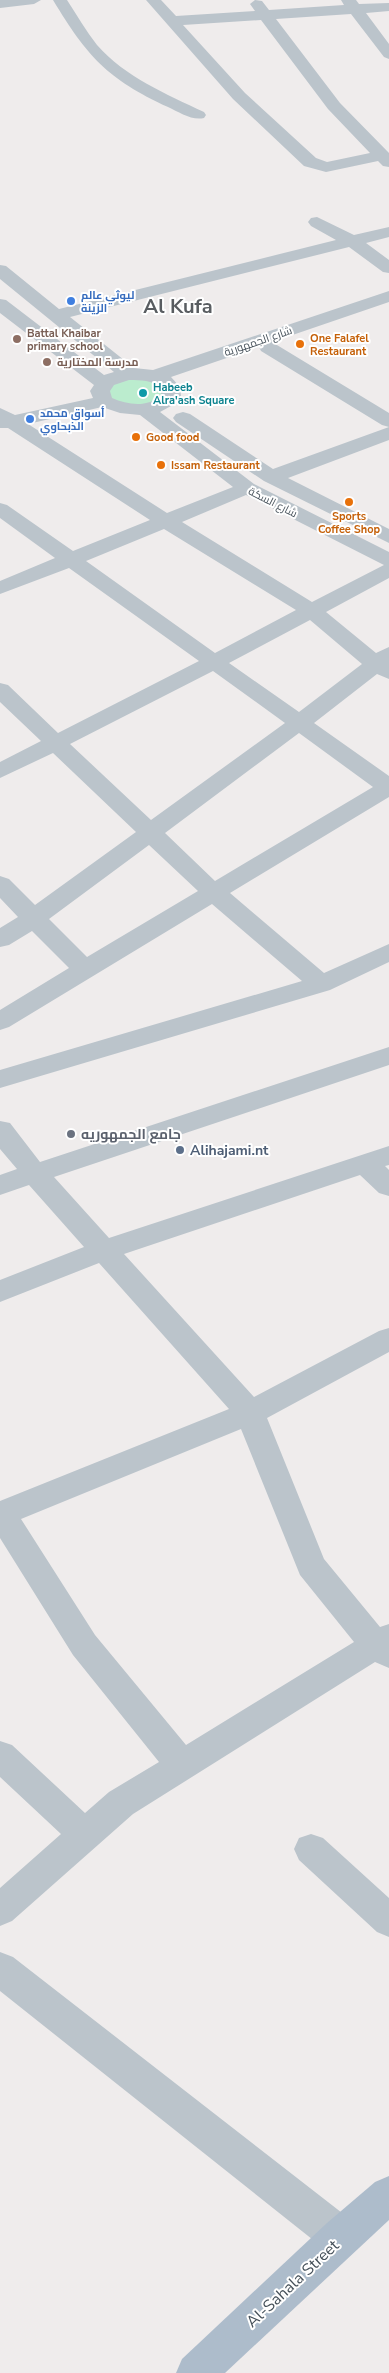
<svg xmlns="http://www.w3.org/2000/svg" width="389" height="2373" font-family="'Nunito Sans',Cairo,sans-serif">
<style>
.green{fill:#bbecce}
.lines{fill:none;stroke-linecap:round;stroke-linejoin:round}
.minor{fill:#bbc4cb;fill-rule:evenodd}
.major{fill:#adbccb;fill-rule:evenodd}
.shop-dot{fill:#3f7fe0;stroke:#fff;stroke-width:2}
.education-dot{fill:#8d6e63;stroke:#fff;stroke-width:2}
.food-dot{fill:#e8710a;stroke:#fff;stroke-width:2}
.culture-dot{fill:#0f9aa8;stroke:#fff;stroke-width:2}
.worship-dot{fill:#6b7280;stroke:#fff;stroke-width:2}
.service-dot{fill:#5c6f8a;stroke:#fff;stroke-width:2}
.labels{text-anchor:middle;stroke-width:4;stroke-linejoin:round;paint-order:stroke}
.far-shop-label{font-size:11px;font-weight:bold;fill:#366cbe;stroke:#fff;text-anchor:start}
.far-education-label{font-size:11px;font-weight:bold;fill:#785e54;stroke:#fff;text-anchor:start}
.far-food-label{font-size:11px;font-weight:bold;fill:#c56008;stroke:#fff;text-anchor:start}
.far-street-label{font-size:11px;fill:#455059;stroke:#fff}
.far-culture-label{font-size:11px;font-weight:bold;fill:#0d838f;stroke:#fff;text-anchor:start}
.worship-label{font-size:14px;font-weight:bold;fill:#5b616d;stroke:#fff;text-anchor:start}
.service-label{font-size:14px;font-weight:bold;fill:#4e5e75;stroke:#fff;text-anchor:start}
.near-street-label{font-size:16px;fill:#455059;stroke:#fff}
.far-town-label{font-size:20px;font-weight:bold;fill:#595d61;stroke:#fff}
</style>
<rect width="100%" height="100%" fill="#efecec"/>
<path class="green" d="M152 376 174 401 120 410 103 389 108 383Z"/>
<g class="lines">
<path class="minor" d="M0 0H41L34 4 0 8Z
M53 0H67C77 15 86 31 97 45 125 77 166 94 204 112L206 115 204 118C192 121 179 112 168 107 107 79 87 56 53 0Z
M146 0H161L176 16 255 11 250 4 255 0 262 1 269 10 344 5 341 0H356L359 4 389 3V11L366 13 389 44V59L384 57 351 14 276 19 340 103 389 153V167L383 166 378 161 326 172 304 166 233 99ZM261 20 328 109 370 153 327 162 316 158 245 93 183 25Z
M317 217 354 235 389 227V237L366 243 389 260V273L383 272 349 247 70 317 134 368 153 370 389 291V302L272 342 389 413V427L382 425 261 351 259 347 171 377 180 387 181 396 171 406 160 412 254 484 389 552V578L326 612 376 653 389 647V679L377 674 314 723 389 776V797L230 893 324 973 389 944V962L330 990 0 1088V1070L302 981 212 904 9 1027 0 1030V1010L69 968 32 931 9 945 0 947V928L18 917 0 898V876L9 879 35 905 136 832 53 753 0 778V762L41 741 0 702V683L8 685 58 733 199 661 69 568 0 594V581L55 558 0 518V503L7 505 73 551 150 520 8 428H0V408L15 415 93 398 90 391 94 385 0 313V299L6 300 104 375 114 372 0 279V265L6 266 59 309 336 240 311 226 308 222 311 218ZM129 380C141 380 152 380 161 388V395C148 408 128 405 112 398L110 391 114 385ZM102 407 120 413 140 415 233 487 167 513 28 424ZM246 495 382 564 384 565 312 602 182 522ZM164 529 296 610 215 653 86 561ZM310 620 362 664 299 712 229 663ZM213 671 285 723 151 820 70 744ZM299 733 373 787 215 881 165 833ZM149 845 198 891 87 957 49 919Z
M183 412 190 414 273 469 389 427V440L288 478 389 529V543L264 481 176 422 173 418 176 414Z
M389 1047V1065L54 1177 109 1238 389 1146V1165L385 1166 389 1170V1196L379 1193 360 1175 124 1254 254 1397 379 1331 389 1328V1352L267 1418 324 1559 380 1627 389 1624V1668L375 1662 133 1814 12 1921 0 1926V1888L61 1834 0 1777V1741L12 1745 85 1813 109 1792 159 1762 73 1655 0 1538V1501L229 1409 99 1263 0 1302V1280L84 1247 29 1185 0 1195V1175L17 1169 0 1149V1121L10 1123 40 1162ZM241 1429 300 1575 354 1642 186 1745 95 1635 21 1519Z
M311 1834 323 1838 389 1898V1937L377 1932 299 1860 294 1849 299 1838Z
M0 1952 13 1957 355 2223 360 2237 355 2251 341 2256 327 2251 0 1991Z"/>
<path class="major" d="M389 2176V2220L225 2373H176L182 2359 327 2223 375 2182Z"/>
</g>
<g class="shop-dot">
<circle cx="71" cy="301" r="5"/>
<circle cx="30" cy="419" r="5"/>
</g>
<g class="education-dot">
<circle cx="17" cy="339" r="5"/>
<circle cx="47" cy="362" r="5"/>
</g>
<g class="food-dot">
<circle cx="300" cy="344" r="5"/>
<circle cx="136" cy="437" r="5"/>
<circle cx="161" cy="465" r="5"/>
<circle cx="349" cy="502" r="5"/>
</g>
<circle class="culture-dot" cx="143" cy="393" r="5"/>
<circle class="worship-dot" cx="71" cy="1134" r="5"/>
<circle class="service-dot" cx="180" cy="1150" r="5"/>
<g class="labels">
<g class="far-shop-label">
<text x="81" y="299">ليوثي عالم<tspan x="81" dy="13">الزينة</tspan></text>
<text x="40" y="417">أسواق محمد<tspan x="40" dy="13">الذبحاوي</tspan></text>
</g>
<g class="far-education-label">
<text x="27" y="337">Battal Khaibar<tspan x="27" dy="13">primary school</tspan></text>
<text x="57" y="366">مدرسة المختارية</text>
</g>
<g class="far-food-label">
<text x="310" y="342">One Falafel<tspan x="310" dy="13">Restaurant</tspan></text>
<text x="146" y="441">Good food</text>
<text x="171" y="469">Issam Restaurant</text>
<text x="349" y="520" text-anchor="middle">Sports<tspan x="349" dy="13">Coffee Shop</tspan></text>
</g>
<g class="far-street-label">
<text transform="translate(258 341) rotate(-19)" y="4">شارع الجمهورية</text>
<text transform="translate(273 502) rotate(27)" y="4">شارع السكة</text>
</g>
<g class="far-culture-label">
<text x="153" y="391">Habeeb<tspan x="153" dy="13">Alra'ash Square</tspan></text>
</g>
<g class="worship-label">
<text x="81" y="1139">جامع الجمهوريه</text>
</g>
<g class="service-label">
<text x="190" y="1155">Alihajami.nt</text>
</g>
<g class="near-street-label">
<text transform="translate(292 2283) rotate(-43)" y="6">Al-Sahala Street</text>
</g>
<g class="far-town-label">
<text x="178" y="313">Al Kufa</text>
</g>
</g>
</svg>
